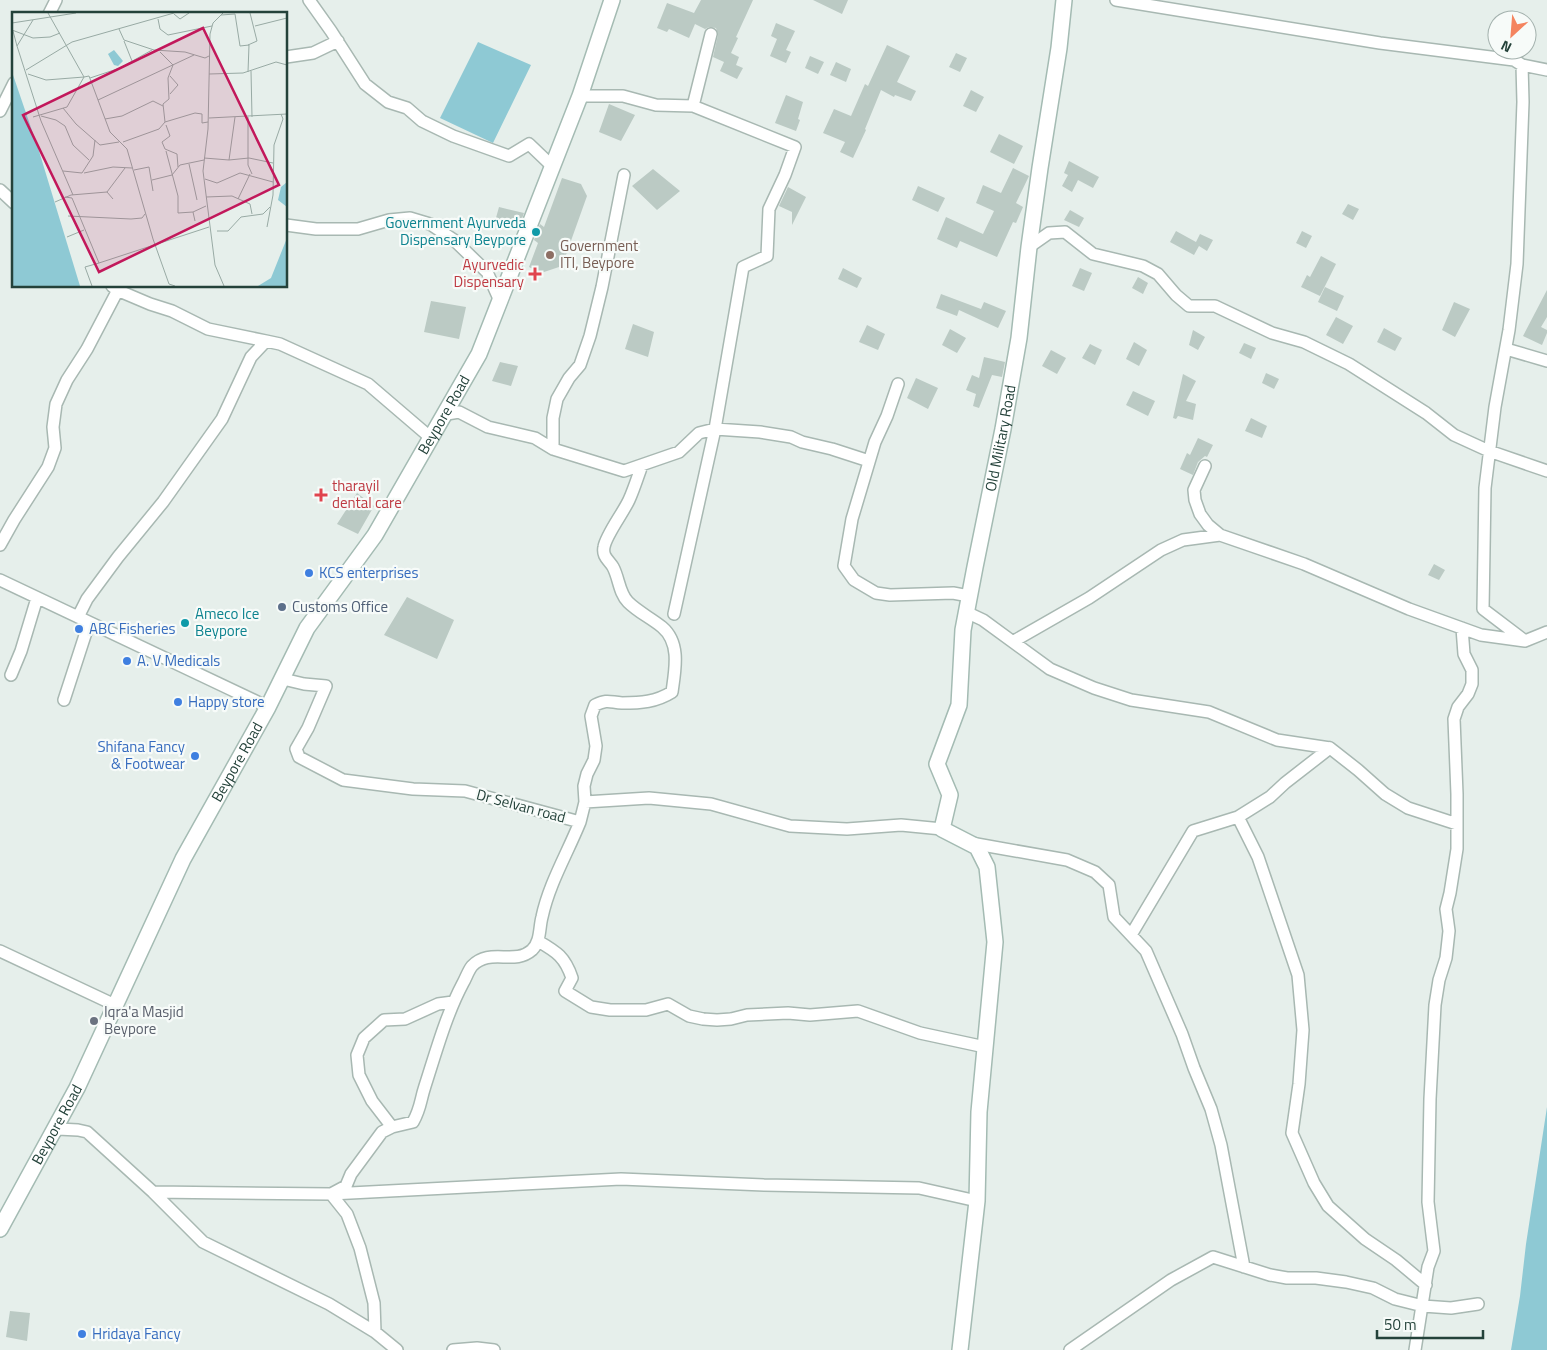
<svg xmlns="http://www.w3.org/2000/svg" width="1547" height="1350" font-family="'Titillium Web',sans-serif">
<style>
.water{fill:#8ec9d4}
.building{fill:#bbcac4}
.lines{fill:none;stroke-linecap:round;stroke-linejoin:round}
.street-casing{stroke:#a8b8b2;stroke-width:14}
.secondary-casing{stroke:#a4bbb3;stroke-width:18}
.street{stroke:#fff;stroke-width:11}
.secondary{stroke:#fff;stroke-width:15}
.culture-dot{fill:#0f9aa8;stroke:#f7fbf9;stroke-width:2}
.education-dot{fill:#8d6e63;stroke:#f7fbf9;stroke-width:2}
.health-dot{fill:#e0444e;stroke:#f7fbf9;stroke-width:2}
.shop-dot{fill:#3f7fe0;stroke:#f7fbf9;stroke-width:2}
.service-dot{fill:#5c6f8a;stroke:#f7fbf9;stroke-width:2}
.worship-dot{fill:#6b7280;stroke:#f7fbf9;stroke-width:2}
.labels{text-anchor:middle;stroke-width:4.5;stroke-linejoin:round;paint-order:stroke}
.culture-label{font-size:15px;fill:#0d838f;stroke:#f7fbf9;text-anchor:end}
.education-label{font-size:15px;fill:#785e54;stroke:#f7fbf9;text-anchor:start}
.health-label{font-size:15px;fill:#be3a42;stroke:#f7fbf9;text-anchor:end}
.street-label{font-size:15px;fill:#24423a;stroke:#f7fbf9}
.shop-label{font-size:15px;fill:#366cbe;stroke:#f7fbf9;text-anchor:start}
.service-label{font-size:15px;fill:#4e5e75;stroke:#f7fbf9;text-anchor:start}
.worship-label{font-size:15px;fill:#5b616d;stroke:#f7fbf9;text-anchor:start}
.inset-road{fill:none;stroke:#98aaa4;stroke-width:1}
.view{fill:#c2185b;fill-opacity:0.15;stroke:#c2185b;stroke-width:2.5}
.inset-edge{fill:none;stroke:#24423a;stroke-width:2.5}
</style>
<rect width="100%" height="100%" fill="#e6efeb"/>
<path class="water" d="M478 42 531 65 493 143 440 118Z
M1547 1107V1350H1511L1520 1296 1526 1244Z"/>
<path class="building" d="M701 0H753L736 37 738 38 731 53 739 57 736 65 743 68 737 79 720 71 724 62 713 57 718 35 716 28 709 27 705 29 695 24 689 38 669 29 667 32 657 28 667 3 694 13Z
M813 0H848L842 14Z
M776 23 795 31 786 50 791 52 786 63 770 56 777 39 771 36Z
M887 45 910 56 897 82 916 91 911 101 895 95 894 97 881 90 865 129 866 130 853 158 840 152 845 142 823 133 834 109 851 116 865 84 868 86Z
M956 53 967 58 960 72 949 67Z
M810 56 824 62 818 74 805 68Z
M836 62 851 69 846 82 830 75Z
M971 90 984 97 976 112 963 106Z
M786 95 803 102 798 119 800 120 796 131 775 123Z
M609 104 635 115 621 141 599 132Z
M999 134 1023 146 1014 164 990 152Z
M1069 161 1099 177 1093 188 1078 180 1072 192 1062 186 1068 175 1064 173Z
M1013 168 1029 176 1016 203 1023 207 1016 223 1013 222 997 257 960 241 957 248 937 239 946 217 983 234 994 211 976 203 983 185 1001 193Z
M653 169 680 191 657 210 632 186Z
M562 178 581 184 587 196 562 266 541 273 529 267 538 243 534 240 540 224 544 227Z
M918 186 945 198 938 212 912 200Z
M788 187 806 197 792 225V212L779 206Z
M1348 204 1359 209 1353 220 1342 214Z
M499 207 524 213 518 230 494 225Z
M1070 210 1084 218 1079 227 1064 220Z
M1176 231 1196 242 1200 234 1213 240 1207 251 1199 246 1194 255 1170 242Z
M1302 231 1312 236 1306 248 1296 243Z
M1321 256 1336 264 1320 296 1301 287 1307 275 1310 277Z
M843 268 862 278 857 288 838 279Z
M1080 268 1092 273 1084 291 1072 286Z
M1138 277 1148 283 1143 294 1132 288Z
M1325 287 1344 296 1337 311 1318 302Z
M1547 290V317L1541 327 1547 330V333L1542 345 1523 336Z
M941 294 981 309 984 302 1006 311 998 328 959 310 957 316 936 308Z
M431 301 466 307 459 339 424 332Z
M1454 302 1470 309 1455 337 1442 330Z
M1336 317 1353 326 1343 344 1326 335Z
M633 324 654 332 648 357 625 349Z
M867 325 885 334 878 350 859 342Z
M1384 328 1402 338 1395 351 1377 342Z
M950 329 966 338 957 353 942 345Z
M1193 330 1205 337 1198 350 1189 345Z
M1134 342 1147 350 1139 366 1126 359Z
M1244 343 1256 348 1251 359 1239 353Z
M1090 344 1102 350 1095 365 1082 358Z
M1051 350 1066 358 1057 374 1042 366Z
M984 357 1005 362 1002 377 992 375 979 408 973 406 976 394 966 390 972 375 979 378Z
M500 362 518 366 511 386 492 381Z
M1266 373 1279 379 1274 389 1262 383Z
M1183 374 1196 381 1186 401 1196 404 1193 420 1178 416 1176 419 1173 418Z
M916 378 938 388 928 409 907 398Z
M1133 391 1155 401 1148 416 1126 405Z
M1251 418 1267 426 1262 438 1245 431Z
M1198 438 1213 445 1207 457 1205 456 1198 462 1193 475 1180 469 1187 453 1190 455Z
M357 493 374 506 358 534 337 524Z
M1434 564 1445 570 1439 580 1428 575Z
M407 597 454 620 437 659 384 635Z
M10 1311 30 1313 27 1341 6 1337Z"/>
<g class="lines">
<defs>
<path id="street" d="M309 0 331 31 365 84 388 102 407 108 422 121 453 136 509 156 529 144 552 166
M1116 0 1380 43 1514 60 1522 65 1523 102 1517 264 1509 330 1495 407 1485 488 1483 609 1525 641
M49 14 56 0
M286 57 313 53 338 41
M1522 65 1547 70
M580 96H623L656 105 693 106 711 34
M0 111 14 83
M0 190 14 203
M286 225 316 229H358L389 220 410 218 430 224 454 240 487 272 500 301
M1029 247 1049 233 1065 232 1093 254 1143 266 1158 274 1176 295 1189 306H1215L1272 333 1304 342 1349 364 1426 413 1454 435 1489 451 1547 471
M112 286 117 290 150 304 172 311 208 329 266 341
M1506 349 1547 361
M898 384 887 416 875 442 852 519 844 566 854 580 876 593 890 595 953 593 969 596
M443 419 447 414 459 412 488 427 535 438 553 449 624 471 679 452 699 433 715 429 760 432 791 437 802 442 832 449 869 461
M553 449V418L557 399 569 378 580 365 590 336 602 287 624 175
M1205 466 1194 490 1195 500 1200 514 1208 525 1220 535 1304 564 1409 609 1481 635 1525 641 1547 632
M0 545 14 520 48 467 55 448 53 427 56 404 67 380 87 349 120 286
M0 580 268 707
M966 612 983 620 1050 669 1094 688 1131 700 1209 712 1277 740 1330 748
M674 614 715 429 743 267 767 256 769 209 785 175 795 147 693 106
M78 617 87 599 118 557 163 502 222 419 251 357 266 341 280 344 368 384 431 438
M1014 641 1089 598 1161 550 1183 540 1220 535
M11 675 21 651 37 598
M283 679 304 684 326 686 308 728 296 749 299 757 343 780 413 789 465 791 580 822 585 802 649 798 711 804 790 826 847 829 901 825 942 829
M64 700 89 623
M585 802 584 786 587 774 594 760 596 746 591 716 595 705C608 699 609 702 622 703 641 703 656 702 672 692 675 670 681 643 662 627 651 618 638 612 628 602 619 593 619 578 613 567 609 560 602 557 604 547 606 535 623 513 629 500 634 489 638 476 642 465
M1238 817 1258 857 1298 975 1303 1030 1299 1084 1292 1133 1314 1183 1328 1206 1365 1239 1396 1260 1426 1285
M971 843 1067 860 1095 872 1109 885 1114 917 1146 951 1182 1034 1194 1068 1211 1109 1221 1145 1244 1267
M1131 935 1193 831 1238 817 1270 797 1285 783 1330 748 1358 770 1385 794 1408 808 1457 824
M538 941C557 952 565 957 572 978L565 991 591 1007 610 1010H646L668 1004 689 1016 703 1019 717 1020 731 1019 747 1015 788 1013 810 1015 858 1011 920 1033 985 1047
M0 951 115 1005
M392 1127 372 1101 359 1075 357 1055 364 1038 384 1020 405 1019 438 1004 453 1002
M52 1136 58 1129 78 1130 87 1132 153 1192 203 1242 329 1304 375 1332 397 1350
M153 1192 331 1194 621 1179 764 1185 919 1188 977 1201
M375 1332 374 1303 360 1248 347 1214 331 1194 346 1186 351 1174 382 1132 392 1127 413 1122C421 1108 420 1101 425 1086 436 1052 446 1015 463 983 466 978 468 971 472 966 490 947 514 966 532 950 541 941 539 928 542 917 549 884 567 854 580 822
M453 1350 477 1348 494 1350
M1070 1350 1171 1280 1213 1257 1270 1275 1287 1278H1316L1346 1282 1373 1288 1395 1299 1423 1306 1451 1308 1478 1304
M1415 1350 1428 1267 1434 1251 1428 1202 1430 1099 1435 1005 1439 980 1446 958 1449 931 1446 909 1450 893 1457 849V794L1454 719 1458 707 1468 694 1472 684V670L1464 654 1462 628"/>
<g id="secondary">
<path id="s1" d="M0 1229 77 1088 183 859 268 707 307 628 375 535 479 354 580 96 612 0"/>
<path id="s2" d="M960 1350 977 1201 979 1112 995 942 987 867 977 847 942 829 950 795 937 764 959 705 963 630 975 567 1003 429 1019 338 1029 247 1040 168 1059 48 1064 0"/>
</g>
</defs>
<use href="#street" class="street-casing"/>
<use href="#secondary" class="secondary-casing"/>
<use href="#street" class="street"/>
<use href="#secondary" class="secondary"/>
</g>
<g class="culture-dot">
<circle cx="536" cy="232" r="5"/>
<circle cx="185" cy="623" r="5"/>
</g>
<circle class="education-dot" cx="550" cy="255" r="5"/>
<g class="health-dot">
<path d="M532.5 266.5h5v5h5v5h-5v5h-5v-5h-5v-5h5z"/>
<path d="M318.5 487.5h5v5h5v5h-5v5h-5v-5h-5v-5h5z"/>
</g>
<g class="shop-dot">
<circle cx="309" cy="573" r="5"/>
<circle cx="79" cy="629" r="5"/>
<circle cx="127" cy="661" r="5"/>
<circle cx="178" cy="702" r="5"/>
<circle cx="195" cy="756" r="5"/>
<circle cx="82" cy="1334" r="5"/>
</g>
<circle class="service-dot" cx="282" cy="607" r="5"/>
<circle class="worship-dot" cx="94" cy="1021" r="5"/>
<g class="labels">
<g class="culture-label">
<text x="526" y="228">Government Ayurveda<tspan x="526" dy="17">Dispensary Beypore</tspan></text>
<text x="195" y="619" text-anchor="start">Ameco Ice<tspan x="195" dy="17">Beypore</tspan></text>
</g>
<g class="education-label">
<text x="560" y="251">Government<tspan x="560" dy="17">ITI, Beypore</tspan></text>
</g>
<g class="health-label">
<text x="524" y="270">Ayurvedic<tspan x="524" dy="17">Dispensary</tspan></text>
<text x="332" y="491" text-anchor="start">tharayil<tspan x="332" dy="17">dental care</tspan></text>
</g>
<g class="street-label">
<text dy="5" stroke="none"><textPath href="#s1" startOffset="929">Beypore Road</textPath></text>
<text dy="5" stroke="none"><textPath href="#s2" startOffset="949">Old Military Road</textPath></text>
<text dy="5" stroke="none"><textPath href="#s1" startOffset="524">Beypore Road</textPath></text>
<text transform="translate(521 806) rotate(15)" y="5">Dr Selvan road</text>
<text dy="5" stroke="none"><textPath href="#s1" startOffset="119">Beypore Road</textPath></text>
</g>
<g class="shop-label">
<text x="319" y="578">KCS enterprises</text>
<text x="89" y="634">ABC Fisheries</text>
<text x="137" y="666">A. V Medicals</text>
<text x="188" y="707">Happy store</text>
<text x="185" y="752" text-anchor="end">Shifana Fancy<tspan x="185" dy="17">&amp; Footwear</tspan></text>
<text x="92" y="1339">Hridaya Fancy</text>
</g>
<g class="service-label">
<text x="292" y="612">Customs Office</text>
</g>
<g class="worship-label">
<text x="104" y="1017">Iqra'a Masjid<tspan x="104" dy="17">Beypore</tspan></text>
</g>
</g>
<g transform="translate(12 12)">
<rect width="275" height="275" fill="#e6efeb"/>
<path d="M102 38 111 49 106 54 102 53 96 42ZM0 60 27 139 68 274H0ZM275 170V195L266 188 269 175ZM275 226V274H246L259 266Z" fill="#8ec9d4"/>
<path class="inset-road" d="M36 1 72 65 77 64 98 120 115 137 141 227 157 272 163 274M211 1 201 11 198 22 196 117 191 159 203 253 212 274M162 2 168 7 177 1M209 3 223 2 228 34 237 33 236 60M146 7 148 17 156 23 200 14M21 8 5 34 29 109 61 183M0 11 64 1M243 14 275 6M107 17 112 28 142 38 173 40 193 46 197 44M0 18 21 26 38 25 48 21M1 19 5 34M112 29 120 49M236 33 245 29 238 1M148 40 161 53 156 66 157 87 151 92 153 110M14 58 60 30 162 1M239 59 240 105M16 62 34 68 72 65M197 62 231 61 264 50 275 53M158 64 166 73 158 82M78 66 108 56 140 38M86 88 182 43M51 96 64 112 88 133 107 130M29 104 44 108 53 114 61 133 77 148M21 105 55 95 72 65M236 105V153L240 162M197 106 275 102M93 107 110 104 141 89 151 94M154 113 158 124 150 130 153 137 165 142 166 155M111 130 147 117 153 110 183 101 190 102V111L196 110M154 139 166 184V201L181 200M192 146 217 148 223 105M217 148 237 146 261 151M177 152 185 188M122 158 137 155 141 179M51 159 70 161 81 144 83 128M72 161 101 155 120 156M193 167 205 171 228 161 261 170M140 168 160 163 168 153 192 148M95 180 113 156M53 185 60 186 87 251 197 215M194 185 220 184 238 192 240 202M226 187 238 162M43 190 59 183 95 180 101 187M56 204 119 207 130 206 133 202M183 209 181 200 194 194M255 215 261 183 262 133 271 107 269 102M205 219H216L229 205 251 202 258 195M55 225 72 218M80 274 73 255 87 251"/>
<path class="view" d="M191 16 267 173 87 260 11 103Z"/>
<rect width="275" height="275" class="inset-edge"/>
</g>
<g transform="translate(1512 35) rotate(206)"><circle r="24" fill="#f7fbf9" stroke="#a3b1ad"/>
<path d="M0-4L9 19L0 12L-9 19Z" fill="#f4845f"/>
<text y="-8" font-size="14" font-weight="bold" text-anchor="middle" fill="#24423a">N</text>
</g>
<path d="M1377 1330v8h106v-8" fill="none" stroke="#24423a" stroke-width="2.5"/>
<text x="1384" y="1330" font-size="15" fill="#24423a" stroke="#f7fbf9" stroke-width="4" paint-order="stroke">50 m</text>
</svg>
